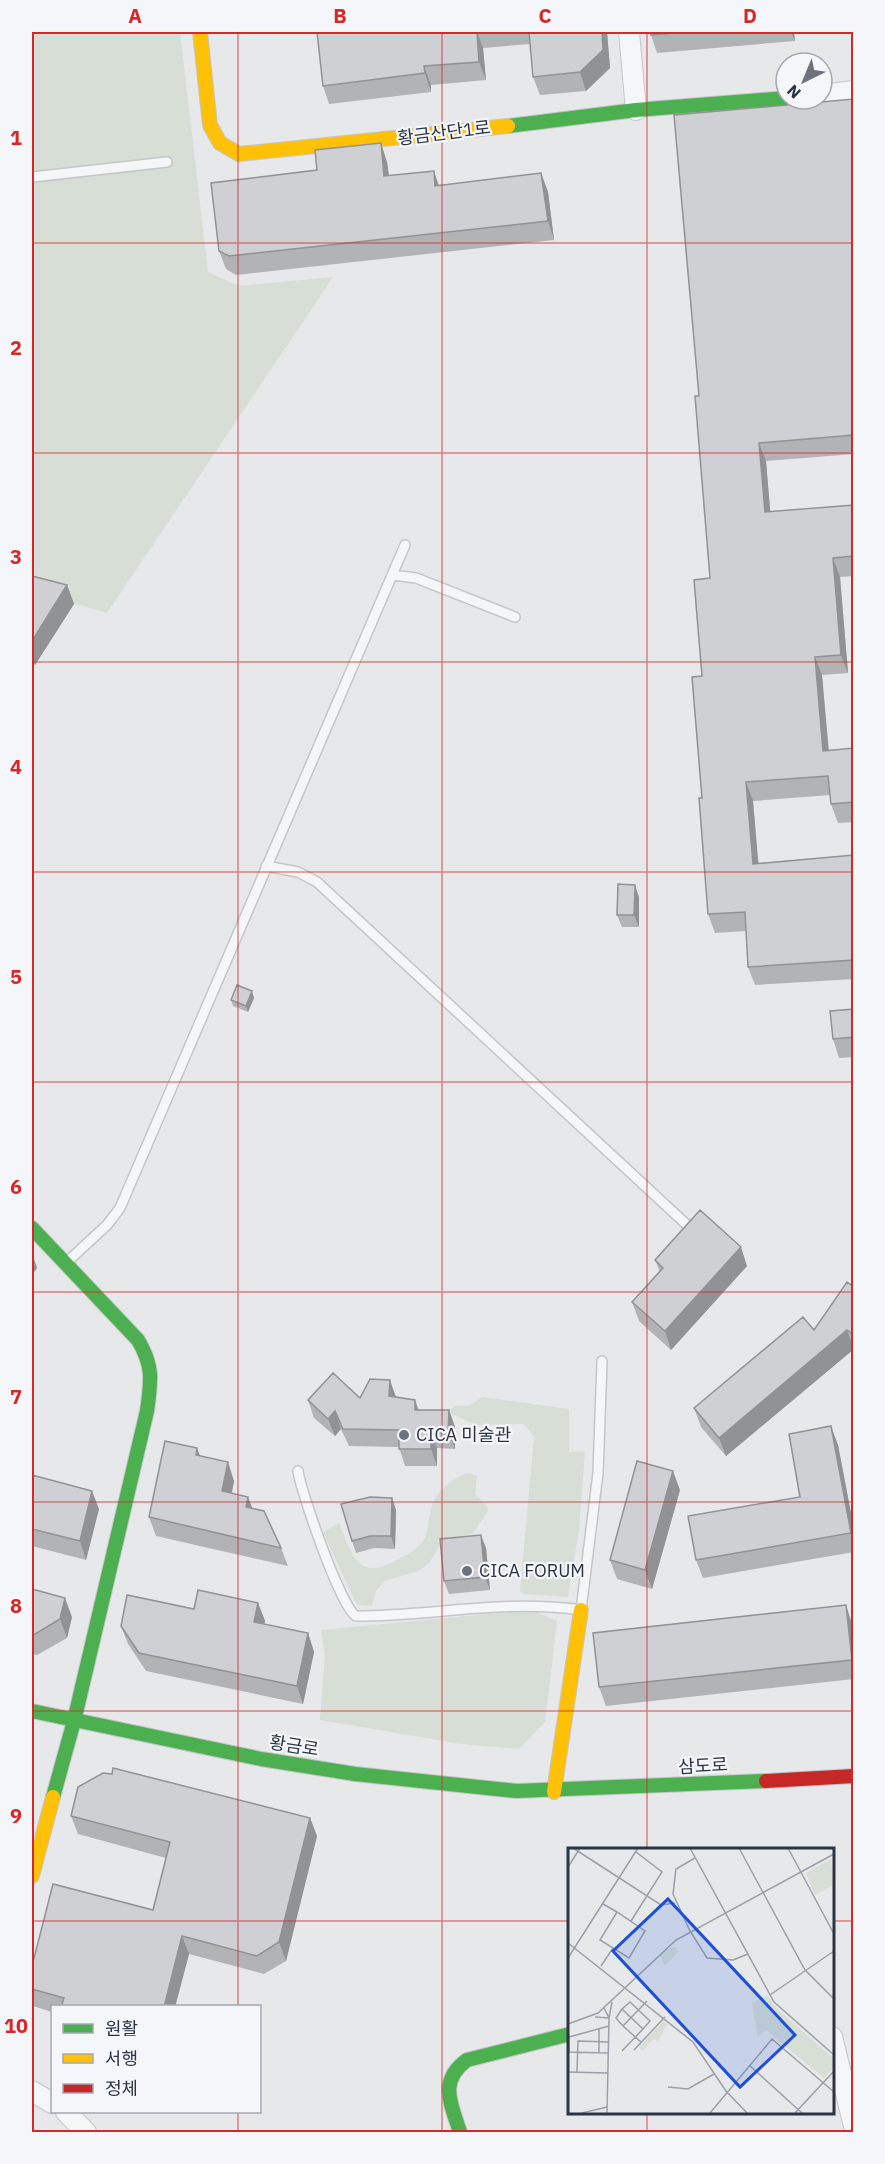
<svg xmlns="http://www.w3.org/2000/svg" width="885" height="2164" font-family="'IBM Plex Sans','Noto Sans KR',sans-serif">
<style>
.green{fill:#d6ded6}
.lines{fill:none;stroke-linecap:round;stroke-linejoin:round}
.lane-casing{stroke:#c4c6c8;stroke-width:12}
.street-casing{stroke:#c4c6c8;stroke-width:22}
.fast-casing{stroke:#c4c6c8;stroke-width:16}
.slow-casing{stroke:#c4c6c8;stroke-width:16}
.jam-casing{stroke:#c4c6c8;stroke-width:16}
.lane{stroke:#f5f6f7;stroke-width:9}
.street{stroke:#f5f6f7;stroke-width:20}
.fast{stroke:#4caf50;stroke-width:14}
.slow{stroke:#ffc107;stroke-width:14}
.jam{stroke:#c62828;stroke-width:14}
.wall{fill:#b1b3b5}
.shaded-wall{fill:#909294}
.building{fill:#ced0d3;stroke:#909294;stroke-width:1.5}
.grid{fill:none;stroke:#d62828;stroke-width:1.5;stroke-opacity:0.55}
.poi-dot{fill:#6c737f;stroke:#f4f6f9;stroke-width:2}
.labels{text-anchor:middle;stroke-width:4.5;stroke-linejoin:round;paint-order:stroke}
.street-label{font-size:18px;fill:#2b3445;stroke:#f4f6f9}
.poi-label{font-size:18px;fill:#2b3445;stroke:#f4f6f9;text-anchor:start}
.inset-road{fill:none;stroke:#9ba0a8;stroke-width:1.5}
.view{fill:#1d4ed8;fill-opacity:0.15;stroke:#1d4ed8;stroke-width:3}
.inset-edge{fill:none;stroke:#2b3445;stroke-width:3}
.neatline{fill:none;stroke:#d62828;stroke-width:2}
.grid-label{font-size:20px;text-anchor:middle;font-weight:bold;fill:#d62828}
</style>
<rect width="100%" height="100%" fill="#e6e8ea"/>
<path class="green" d="M32 32H180L208 272 239 286 333 277 107 613 32 591Z
M482 1397 569 1409V1452L585 1451 579 1529 568 1597 524 1594 520 1591 534 1437 524 1424 476 1425 452 1414 450 1411 454 1406 470 1405Z
M468 1473 477 1476 475 1494 487 1506 488 1511 473 1533 441 1544 429 1563 420 1570 385 1581 376 1591 372 1606 357 1605 323 1532 339 1523C351 1551 356 1581 393 1562 404 1556 416 1551 423 1541 428 1533 428 1524 430 1514 434 1492 449 1480 468 1473Z
M510 1612H536L557 1621 545 1722 519 1749 461 1744 320 1720 325 1655 321 1630Z"/>
<g class="lines">
<defs>
<path id="lane" d="M32 177 167 162
M392 575 416 578 515 617
M266 866 298 872 317 882 686 1224
M68 1261 107 1225 120 1208 405 545
M298 1471C301 1492 341 1608 356 1616 431 1616 505 1599 581 1610L598 1473 602 1361"/>
<path id="street" d="M629 32 636 110
M822 95 854 91
M832 2037 854 2126
M32 2091 52 2103
M66 2112 86 2132"/>
<path id="fast" d="M508 126 636 110 786 98
M32 1228 138 1340C154 1367 151 1381 147 1411L74 1721 53 1797
M32 1711 261 1759 355 1774 516 1791 766 1781
M460 2132C451 2104 438 2081 467 2060L570 2034"/>
<path id="slow" d="M200 32 210 125 220 143 239 154 508 126
M554 1792 581 1610
M32 1876 53 1797"/>
<path id="jam" d="M766 1781 854 1776"/>
</defs>
<use href="#lane" class="lane-casing"/>
<use href="#street" class="street-casing"/>
<use href="#fast" class="fast-casing"/>
<use href="#slow" class="slow-casing"/>
<use href="#jam" class="jam-casing"/>
<use href="#lane" class="lane"/>
<use href="#street" class="street"/>
<use href="#fast" class="fast"/>
<use href="#slow" class="slow"/>
<use href="#jam" class="jam"/>
</g>
<path class="wall" d="M317 32H607L610 68 586 91 540 95 533 77 530 44 483 48 486 80 431 85V92L329 104 323 86Z
M650 32H794L795 41 657 53Z
M854 99V454L766 461 770 512 854 505V576L840 577 848 673 822 675 829 750 854 748V822L838 823 831 804 830 795 753 801 758 863 854 855V979L755 985 748 967 746 931 715 933 708 914 702 798V676L710 578 699 396Z
M387 162 389 175 439 185 541 173 548 192 554 240 236 275 226 269 219 251Z
M32 576 67 585 74 604 35 665 32 664Z
M639 897V927H622L617 915Z
M254 998 248 1012 233 1006 231 1000Z
M854 1009V1057L839 1058 833 1039Z
M655 1260 747 1266 671 1350 639 1321 632 1302 660 1272Z
M854 1287V1349L726 1456 701 1427 694 1408 814 1330Z
M396 1397 419 1410H449L455 1427V1449L437 1448V1466H405L399 1447 349 1446 341 1429 335 1436 314 1418 308 1400 360 1398Z
M838 1445 854 1529V1552L703 1578 696 1560 800 1497Z
M200 1456 234 1481 232 1493 252 1508 281 1548 288 1566 156 1536 149 1517Z
M32 1475 99 1509 86 1560 32 1546Z
M680 1490 652 1589 617 1579 610 1560Z
M392 1498 396 1510 395 1549 374 1548 356 1553 352 1541Z
M486 1548 490 1590 449 1594 444 1581Z
M32 1589 72 1617 67 1638 37 1655 32 1654Z
M258 1603 265 1621 264 1624 308 1633 314 1652 303 1704 146 1671 128 1644 121 1626 194 1609Z
M852 1624 854 1633V1679L606 1706 599 1687Z
M71 1816 310 1818 317 1836 286 1961 264 1974 189 1954 175 2007H52V2012L33 2006 32 2004V1966L153 1910 166 1858 78 1834Z"/>
<path class="shaded-wall" d="M477 32 483 48 486 80 479 62Z
M602 32H607L610 68 586 91 580 72Z
M791 32H794L795 41Z
M424 66 431 85V92L425 73Z
M381 143 387 162 391 194 384 176Z
M434 171 440 189 435 186Z
M541 173 548 192 554 240 548 221Z
M759 443 766 461 772 531 765 512Z
M833 558 840 577 848 673 841 655Z
M67 585 74 604 35 665 32 656V641Z
M815 657 822 675 830 769 823 751Z
M746 782 753 801 760 882 753 864Z
M635 885 639 897V927L634 915Z
M252 991 254 998 248 1012 246 1006Z
M741 1247 747 1266 671 1350 665 1331Z
M32 1253 37 1268 32 1275Z
M847 1330 854 1349 726 1456 719 1438Z
M390 1380 396 1397 389 1396Z
M415 1400 421 1417 415 1410Z
M449 1410 455 1427V1449L448 1432Z
M335 1411 341 1429 335 1436 328 1419Z
M831 1426 838 1445 854 1529V1541L851 1533Z
M431 1431 437 1448V1466L431 1449Z
M197 1448 204 1466 196 1455Z
M228 1462 234 1481 228 1510 222 1491Z
M673 1471 680 1490 652 1589 645 1570Z
M92 1491 99 1509 86 1560 80 1541Z
M248 1497 255 1515 246 1507Z
M392 1498 396 1510 395 1549 391 1536Z
M481 1535 486 1548 490 1590 485 1577Z
M65 1598 72 1617 67 1638 60 1619Z
M258 1603 265 1621 261 1641 254 1622Z
M846 1605 852 1624 854 1633V1665L852 1660Z
M308 1633 314 1652 303 1704 297 1686Z
M310 1818 317 1836 286 1961 279 1942Z
M182 1936 189 1954 175 2007H164Z"/>
<path class="building" d="M317 32H477L479 62 424 66 425 73 323 86Z
M529 32H602L603 50 580 72 533 77Z
M650 32H686L651 35Z
M854 99V435L759 443 765 512 854 505V556L833 558 841 655 815 657 823 751 854 748V802L831 804 828 776 746 782 753 864 854 855V960L748 967 745 912 708 914 699 798H702L692 677 702 676 694 580 710 578 695 396H699L674 115Z
M381 143 384 176 434 171 435 186 541 173 548 221 229 256 219 251 211 183 317 170 315 150Z
M32 576 67 585 32 641Z
M618 884 635 885 634 915H617Z
M237 985 252 991 246 1006 231 1000Z
M854 1009V1037L833 1039 830 1011Z
M700 1210 741 1247 665 1331 632 1302 663 1268 655 1260Z
M847 1282 854 1287V1335L847 1330 719 1438 694 1408 803 1317 814 1330Z
M333 1373 360 1398 370 1379 390 1380 389 1396 415 1400V1410H449L448 1432 431 1431V1449H399V1430L343 1429 335 1411 328 1419 308 1400Z
M831 1426 851 1533 696 1560 688 1516 800 1497 789 1434Z
M165 1441 197 1448 196 1455 228 1462 222 1491 248 1497 246 1507 264 1511 281 1548 149 1517Z
M637 1461 673 1471 645 1570 610 1560Z
M32 1475 92 1491 80 1541 32 1529Z
M370 1497 392 1498 391 1536H370L352 1541 341 1504Z
M481 1535 485 1577 444 1581 440 1539Z
M32 1589 65 1598 60 1619 32 1636Z
M198 1590 258 1603 254 1622 308 1633 297 1686 139 1653 121 1626 127 1595 194 1609Z
M846 1605 852 1660 599 1687 593 1633Z
M113 1768 310 1818 279 1942 257 1956 182 1936 164 2007H61L64 1998 32 1989V1966L53 1884 153 1910 170 1842 71 1816 78 1787 103 1773 112 1774Z"/>
<path class="grid" d="M238 32V2006M442 32V2132M647 32V1849M32 243H854M32 453H854M32 662H854M32 872H854M32 1082H854M32 1292H854M32 1502H854M32 1711H854M32 1921H570M832 1921H854M238 2112V2132M647 2112V2132"/>
<g class="poi-dot">
<circle cx="404" cy="1435" r="6"/>
<circle cx="467" cy="1571" r="6"/>
</g>
<g class="labels">
<g class="street-label">
<text transform="translate(444 133) rotate(-7)" y="6">황금산단1로</text>
<text transform="translate(294 1746) rotate(9)" y="6">황금로</text>
<text transform="translate(703 1766) rotate(-3)" y="6">삼도로</text>
</g>
<g class="poi-label">
<text x="416" y="1441">CICA 미술관</text>
<text x="479" y="1577">CICA FORUM</text>
</g>
</g>
<g transform="translate(568 1848)">
<rect width="266" height="266" fill="#e6e8ea"/>
<path d="M263 11 265 37 247 47 238 25ZM106 98 111 103 97 118 92 107ZM199 147 208 160 265 210V220L256 230 198 182 190 189 184 155ZM95 174 99 176 90 193 85 191 75 203 71 199Z" fill="#d6ded6"/>
<path class="inset-road" d="M5 0 93 57 107 55M122 0 206 154 266 207M171 0 237 122 266 151M220 0 266 86M127 10 108 21 105 46 122 83 139 110 165 112 180 106M0 19 12 0M35 56 49 64 77 83 61 110 32 92 49 64M63 73 94 24 68 4M0 95 125 194 158 243 179 265M0 110 70 0M33 118 45 100M202 147 266 103M62 154 82 173 75 181 54 161ZM36 160 41 170 39 265M54 161 48 170 55 178M27 169 41 170 44 154M0 176 30 165 108 92 266 6M1 186V204L40 205M1 189 41 178M73 194 55 178 79 153M66 202 97 169M54 203 75 181M31 205V181M181 217 234 265M0 224 39 225M9 224 10 193 40 194M100 239 120 241 146 226M14 265 39 259M142 265 204 191 266 244M227 265 266 223"/>
<path class="view" d="M100 51 227 187 172 239 45 103Z"/>
<rect width="266" height="266" class="inset-edge"/>
</g>
<rect width="885" height="2164" fill="none" stroke="#f4f6f9" stroke-width="66"/>
<rect x="51" y="2005" width="210" height="108" fill="#f4f6f9" stroke="#a4a8b1" stroke-width="1.5"/>
<rect x="63" y="2024" width="30" height="9" fill="#4caf50" stroke="#a4a8b1" stroke-width="1.5"/>
<text x="105" y="2035" font-size="18" fill="#2b3445">원활</text>
<rect x="63" y="2054" width="30" height="9" fill="#ffc107" stroke="#a4a8b1" stroke-width="1.5"/>
<text x="105" y="2065" font-size="18" fill="#2b3445">서행</text>
<rect x="63" y="2084" width="30" height="9" fill="#c62828" stroke="#a4a8b1" stroke-width="1.5"/>
<text x="105" y="2095" font-size="18" fill="#2b3445">정체</text>
<g transform="translate(804 81) rotate(223)"><circle r="28" fill="#f4f6f9" stroke="#a4a8b1" stroke-width="1.5"/>
<path d="M0-4.5L10 22L0 15L-10 22Z" fill="#6c737f"/>
<text y="-9" font-size="16" font-weight="bold" text-anchor="middle" fill="#2b3445">N</text>
</g>
<rect x="33" y="33" width="819" height="2098" class="neatline"/>
<g class="grid-label">
<text x="135" y="23">A</text>
<text x="340" y="23">B</text>
<text x="545" y="23">C</text>
<text x="750" y="23">D</text>
<text x="16" y="145">1</text>
<text x="16" y="355">2</text>
<text x="16" y="564">3</text>
<text x="16" y="774">4</text>
<text x="16" y="984">5</text>
<text x="16" y="1194">6</text>
<text x="16" y="1404">7</text>
<text x="16" y="1613">8</text>
<text x="16" y="1823">9</text>
<text x="16" y="2033">10</text>
</g>
</svg>
